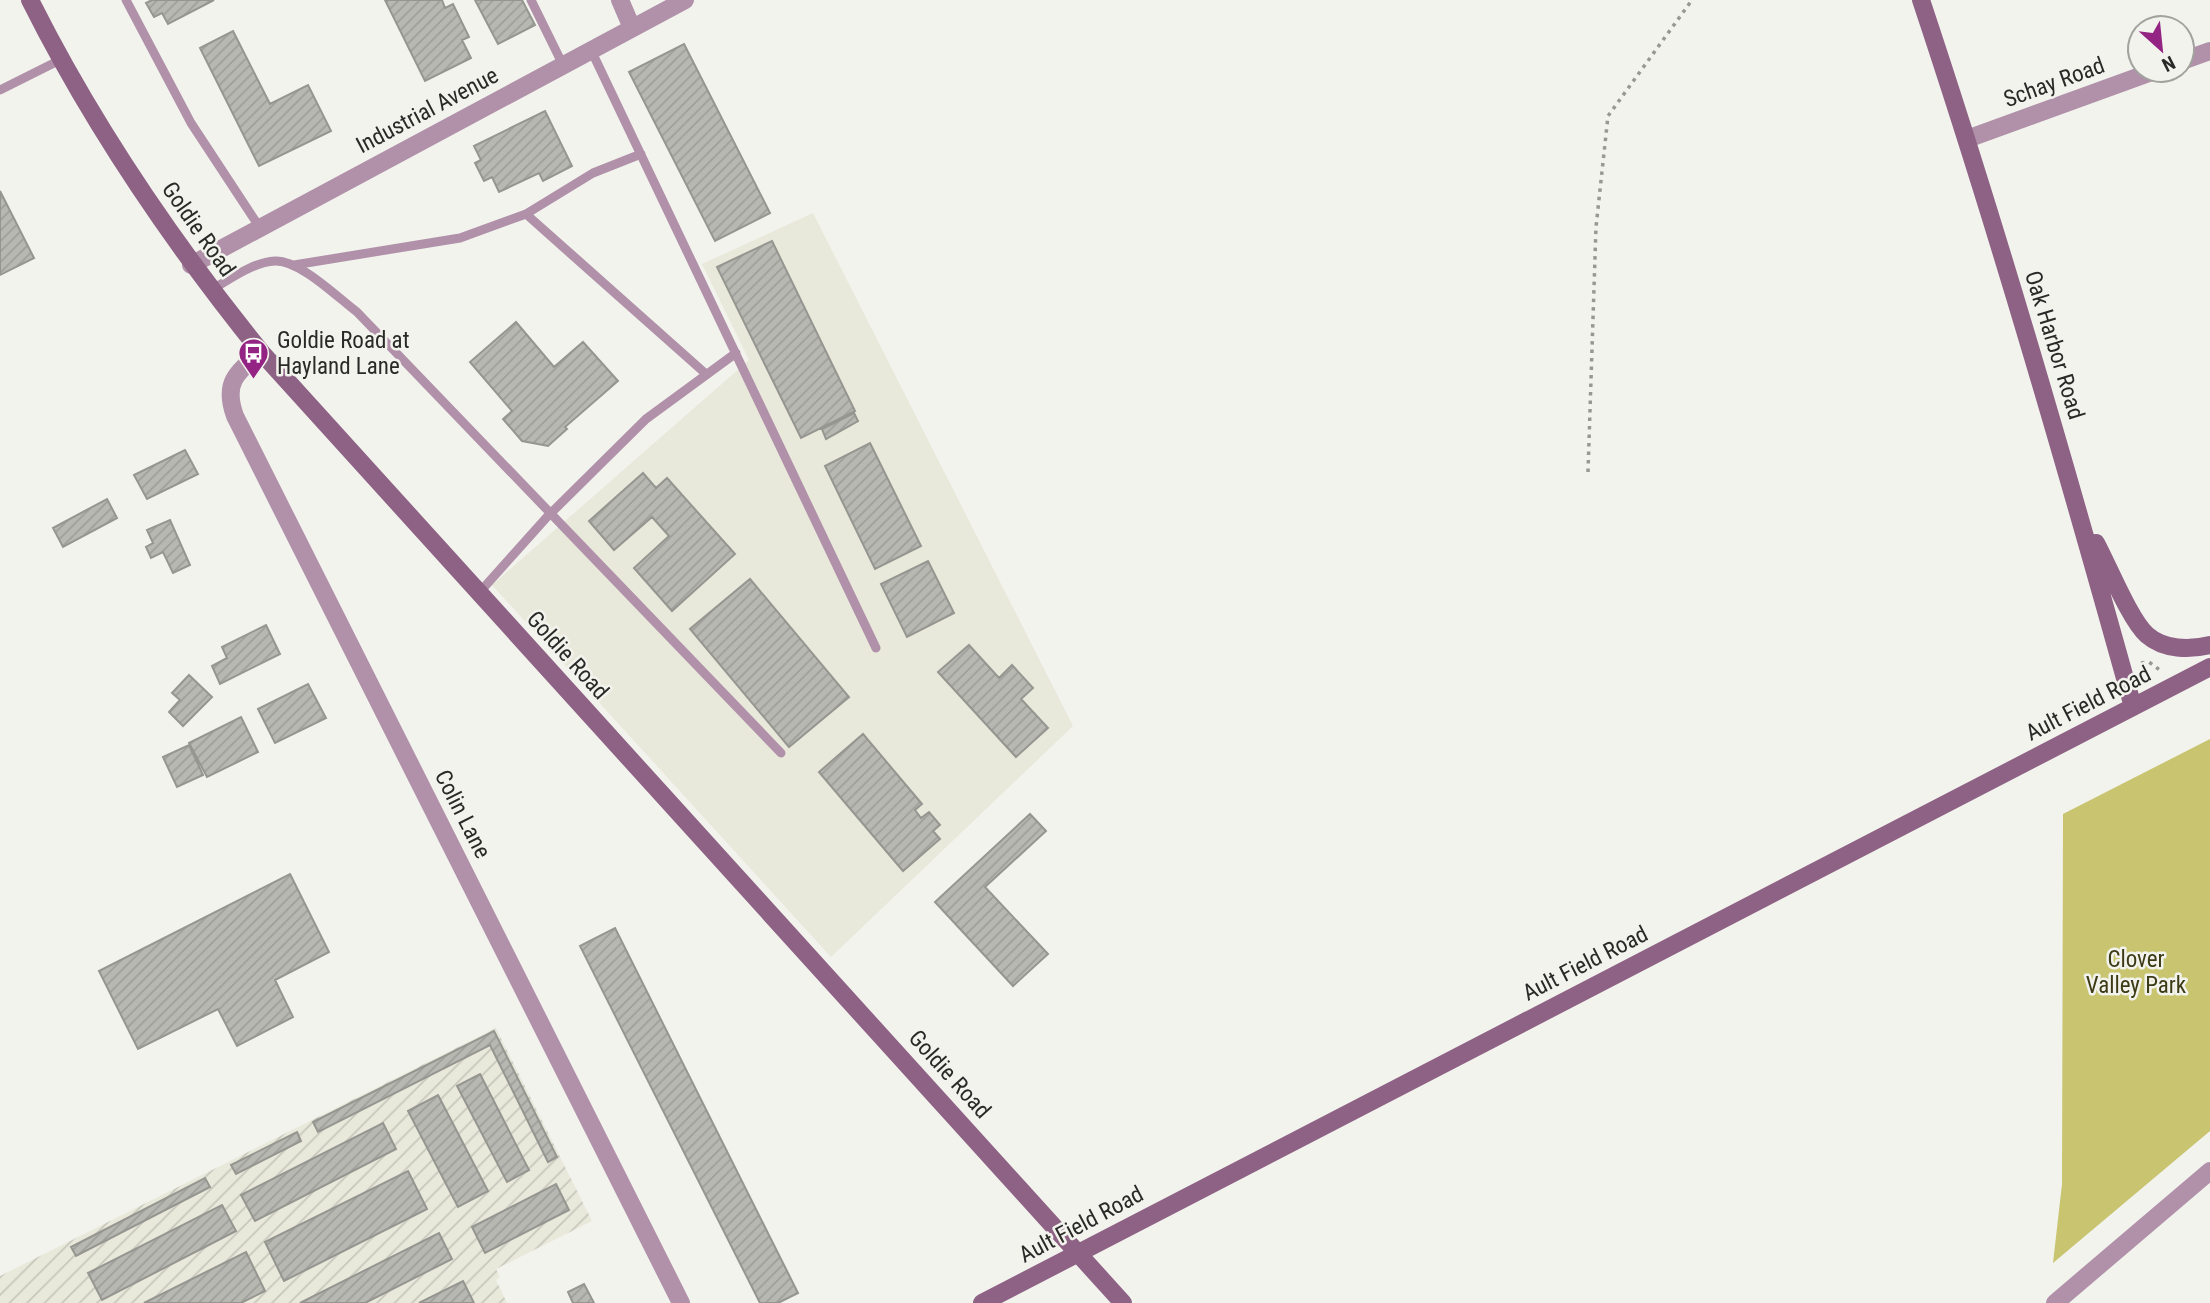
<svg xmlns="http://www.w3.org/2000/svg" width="2210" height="1303" font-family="'Roboto Condensed',sans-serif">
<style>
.built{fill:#e8e8db}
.industrial{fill:url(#industrial-furrows)}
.green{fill:#c8c46f}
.building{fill:url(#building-hatch);stroke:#969691;stroke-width:2}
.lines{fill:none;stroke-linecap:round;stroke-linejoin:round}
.path{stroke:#979794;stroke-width:3.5;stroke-dasharray:3.5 5;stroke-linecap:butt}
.lane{stroke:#b091a9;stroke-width:9}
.street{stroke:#b091a9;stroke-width:18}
.secondary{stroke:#8e6285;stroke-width:18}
.labels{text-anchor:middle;stroke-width:5;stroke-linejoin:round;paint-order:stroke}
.street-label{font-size:23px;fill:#292927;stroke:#f3f3ee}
.poi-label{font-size:23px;fill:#292927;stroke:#f3f3ee;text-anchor:start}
.park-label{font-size:23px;fill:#3d3b15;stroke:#f3f3ee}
</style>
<defs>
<pattern id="industrial-furrows" width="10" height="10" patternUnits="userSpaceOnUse" patternTransform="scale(1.75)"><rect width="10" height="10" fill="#e8e8db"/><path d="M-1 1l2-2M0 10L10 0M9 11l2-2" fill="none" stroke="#c7c7bc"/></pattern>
<pattern id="building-hatch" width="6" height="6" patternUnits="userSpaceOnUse" patternTransform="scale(1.75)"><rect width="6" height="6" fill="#b8b8b3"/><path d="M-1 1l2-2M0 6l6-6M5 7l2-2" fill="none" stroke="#9e9e9a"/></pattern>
</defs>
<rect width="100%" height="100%" fill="#f3f3ee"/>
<path class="built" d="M813 213 1073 726 831 957 492 585 749 360 702 264Z"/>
<path class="industrial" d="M496 1028 592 1221 496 1269 500 1277 496 1280 507 1303H0V1276Z"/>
<path class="green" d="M2210 739V1131L2053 1263 2062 1184 2063 814Z"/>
<path class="building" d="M152 0H214L168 24 162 13 154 17 146 3Z
M385 0H442L445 8 453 4 469 37 462 40 471 58 425 81Z
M475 0H522L535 25 498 44Z
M233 31 270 104 308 85 331 131 259 166 200 48Z
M684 44 770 213 715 241 629 72Z
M545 111 572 166 543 181 539 173 499 192 492 177 484 181 475 163 481 160 474 146Z
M0 191 34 258 0 275Z
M772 241 855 411 801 438 717 267Z
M516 322 554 367 583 342 618 381 565 427 567 429 548 446 522 441 503 419 512 411 470 362Z
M854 413 858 421 826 439 822 429Z
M870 443 921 546 875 569 825 466Z
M185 450 198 474 147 499 134 475Z
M643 473 656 488 667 478 735 554 672 611 634 568 669 536 652 517 614 550 589 521Z
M107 499 117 518 63 547 53 528Z
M170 520 190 565 173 573 163 552 151 558 146 547 153 543 147 530Z
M928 561 954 613 907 637 881 584Z
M750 579 849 697 789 747 690 629Z
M266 625 280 654 220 684 212 666 227 658 222 647Z
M969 645 999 678 1012 665 1033 688 1021 699 1048 728 1016 757 938 672Z
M189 675 212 697 183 726 169 712 180 700 172 693Z
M308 684 326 718 275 743 258 709Z
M241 717 258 752 207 777 189 743Z
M863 734 922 804 915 810 921 818 929 812 940 825 933 831 940 839 903 871 819 772Z
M189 745 203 775 177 787 163 757Z
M1030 814 1046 831 985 887 1048 954 1013 986 935 902Z
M290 874 329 952 275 980 293 1017 237 1046 218 1009 138 1049 99 971Z
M615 928 798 1293 778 1303H760L580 946Z
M494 1031 557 1157 548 1162 490 1045 318 1132 313 1122Z
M480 1074 529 1170 507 1182 457 1086Z
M438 1095 488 1191 458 1207 408 1111Z
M383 1123 396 1149 255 1221 241 1195Z
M297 1132 301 1141 236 1174 231 1165Z
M408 1171 427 1209 284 1281 265 1242Z
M205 1178 210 1187 76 1256 71 1247Z
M556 1184 569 1210 485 1253 472 1227Z
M222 1205 236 1231 102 1300 88 1273Z
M439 1233 452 1259 365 1303H300Z
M246 1252 265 1291 241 1303H144Z
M463 1281 474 1303H419Z
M584 1284 594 1303H573L568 1292Z"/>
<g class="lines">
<path class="path" d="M1588 472 1596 227 1608 116 1692 0
M2141 663 2149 662 2161 671"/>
<path class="lane" d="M126 0 191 123 260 228
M531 0 563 65
M591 50 876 648
M0 90 60 60
M526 214 706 374
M294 265 460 238 526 214 593 173 641 154
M211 290C229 280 253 262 275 261 300 260 337 297 357 312L781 753
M479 593 547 517 646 419 736 353"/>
<path class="street" d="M620 0 632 28
M2182 61 2210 51
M1967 139 2157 70
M191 265 685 0
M261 352C236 373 223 383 235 416L681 1303
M2055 1303 2210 1171"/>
<path class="secondary" d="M30 0C93 126 173 243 261 352L1123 1303
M1921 0C1999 234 2067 470 2133 707
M2096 543C2108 565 2130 620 2147 635 2164 650 2190 650 2210 645
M982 1303 2210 667"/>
</g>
<defs>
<symbol id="bus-pin" viewBox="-11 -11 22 30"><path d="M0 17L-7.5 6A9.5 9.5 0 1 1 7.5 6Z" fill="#942484" stroke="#f3f3ee"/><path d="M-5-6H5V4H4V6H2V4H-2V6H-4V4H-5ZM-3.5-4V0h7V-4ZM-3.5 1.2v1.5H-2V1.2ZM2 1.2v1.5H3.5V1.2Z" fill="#fff"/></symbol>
</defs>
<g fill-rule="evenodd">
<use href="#bus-pin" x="236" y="336" width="35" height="47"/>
</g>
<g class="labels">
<g class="street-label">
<text transform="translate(2054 82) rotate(-20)" y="8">Schay Road</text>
<text transform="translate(427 110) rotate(-28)" y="8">Industrial Avenue</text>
<text transform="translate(199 229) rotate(55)" y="8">Goldie Road</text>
<text transform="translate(2055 345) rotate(73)" y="8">Oak Harbor Road</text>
<text transform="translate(568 655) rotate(48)" y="8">Goldie Road</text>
<text transform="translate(2088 703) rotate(-27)" y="8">Ault Field Road</text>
<text transform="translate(463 814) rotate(63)" y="8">Colin Lane</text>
<text transform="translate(1585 963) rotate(-27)" y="8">Ault Field Road</text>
<text transform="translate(950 1074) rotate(48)" y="8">Goldie Road</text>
<text transform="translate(1081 1224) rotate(-28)" y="8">Ault Field Road</text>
</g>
<g class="poi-label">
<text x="277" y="348">Goldie Road at<tspan x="277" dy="26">Hayland Lane</tspan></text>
</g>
<g class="park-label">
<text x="2136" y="967">Clover<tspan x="2136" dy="26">Valley Park</tspan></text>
</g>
</g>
<g transform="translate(2161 49) rotate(153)"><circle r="33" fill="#f3f3ee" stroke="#a2a29e" stroke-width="2"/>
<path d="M0-5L12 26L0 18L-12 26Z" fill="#942484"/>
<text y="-10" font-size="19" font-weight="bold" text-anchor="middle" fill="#292927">N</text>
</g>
</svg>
